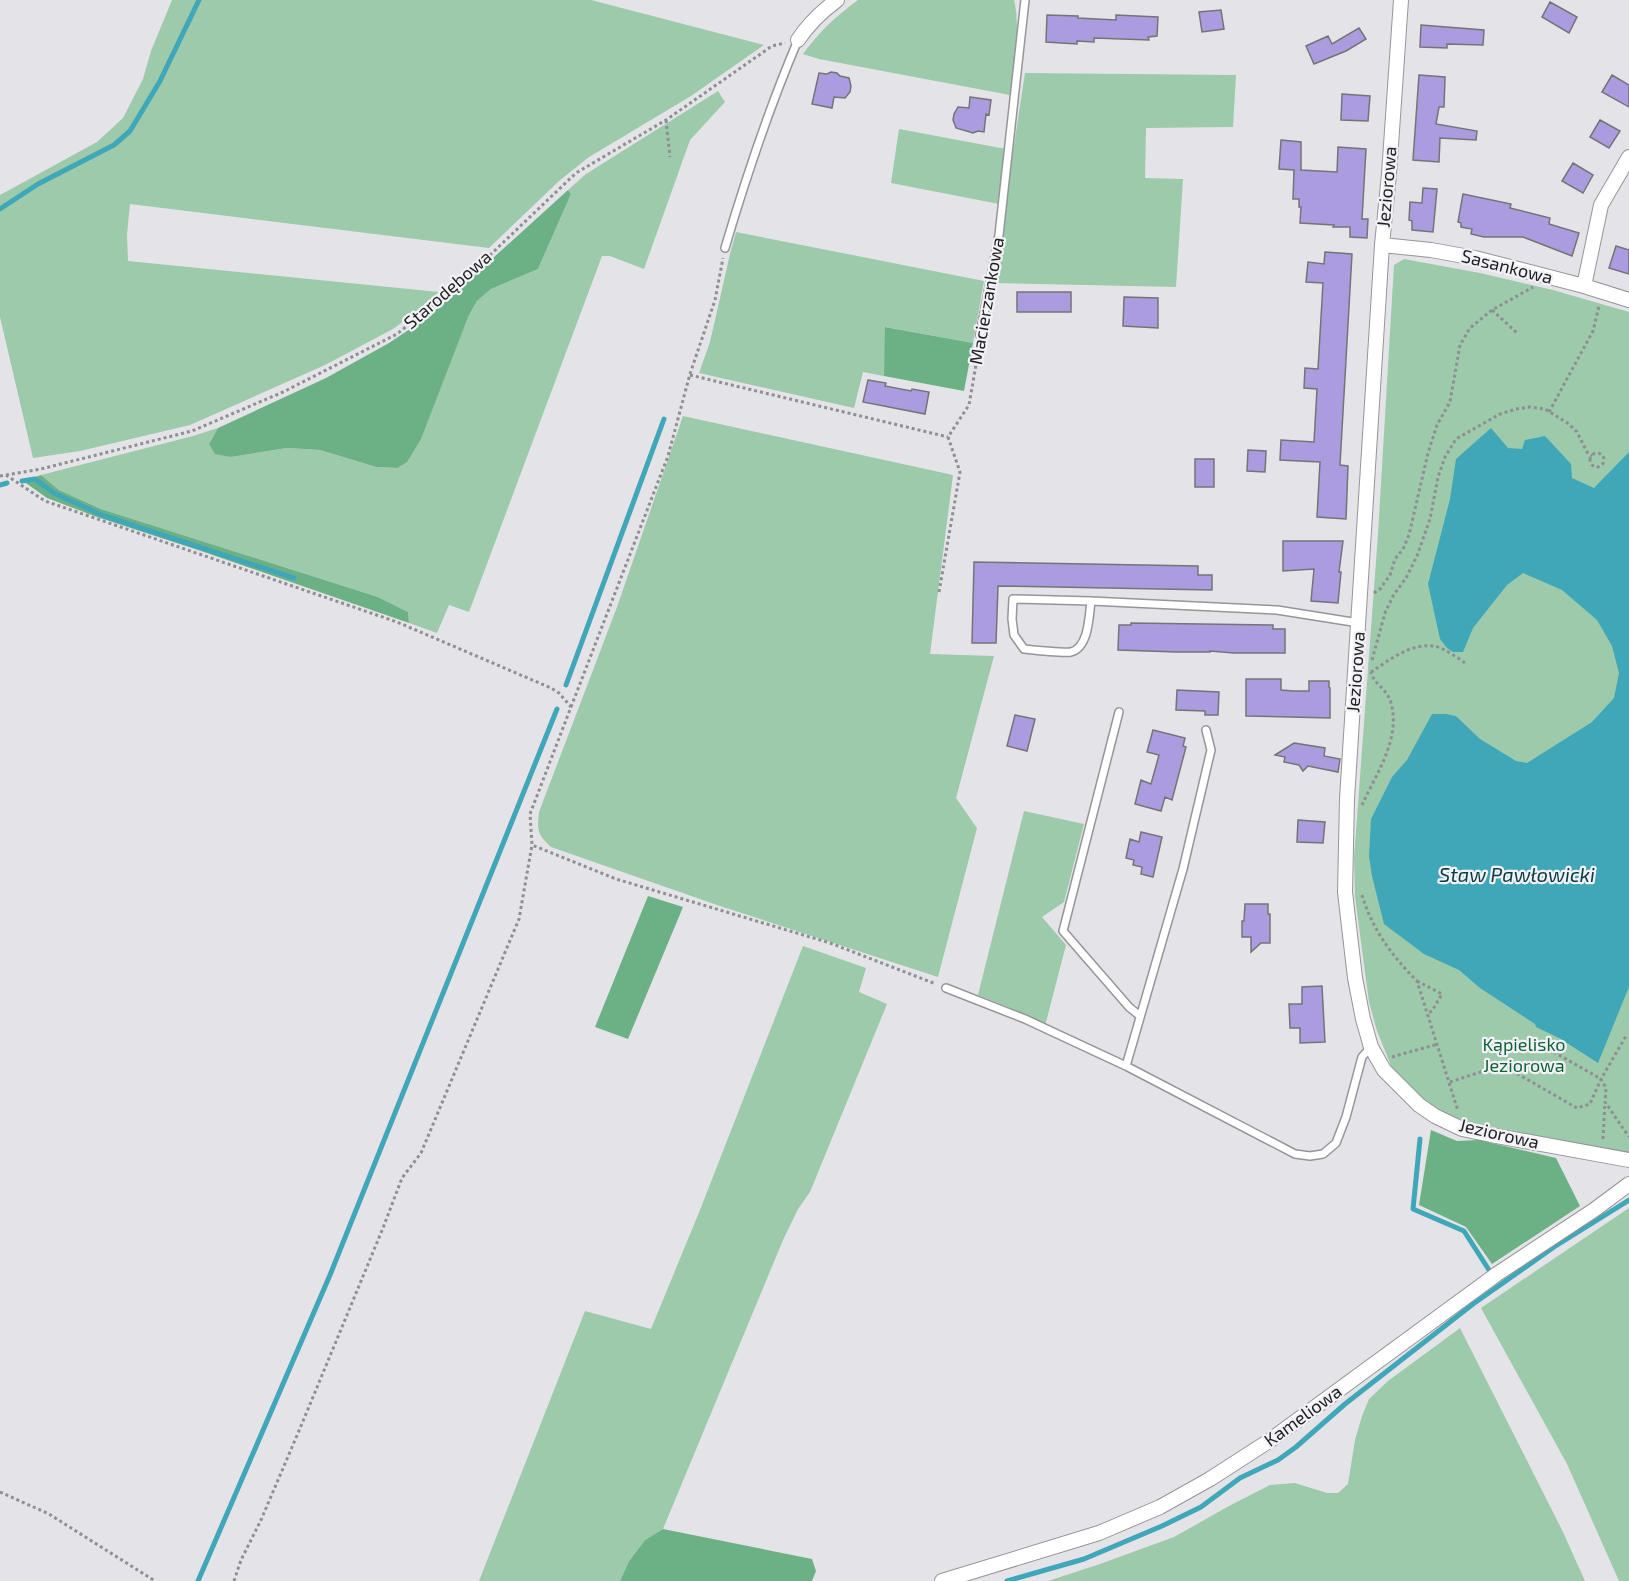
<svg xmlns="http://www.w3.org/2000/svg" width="1629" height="1581" font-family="'Exo 2',sans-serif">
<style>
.green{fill:#9ccaab}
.forest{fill:#6cb185}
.water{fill:#40a7b9}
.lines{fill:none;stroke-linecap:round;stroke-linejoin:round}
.stream{stroke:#40a7b9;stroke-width:5}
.building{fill:#ab9cdf;stroke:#747478;stroke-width:1.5}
.service-casing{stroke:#969599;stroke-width:10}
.minor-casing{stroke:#969599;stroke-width:16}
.path{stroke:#8f8e92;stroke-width:3;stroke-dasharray:3 3;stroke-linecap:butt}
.service{stroke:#fff;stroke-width:7}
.minor{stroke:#fff;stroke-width:14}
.labels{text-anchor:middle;stroke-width:4.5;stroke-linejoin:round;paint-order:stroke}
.street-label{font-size:18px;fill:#1f1e20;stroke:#f2f1f6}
.park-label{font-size:18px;fill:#0f6239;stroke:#f2f1f6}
.water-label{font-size:20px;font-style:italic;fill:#0a3a42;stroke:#f2f1f6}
</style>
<rect width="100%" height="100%" fill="#e4e3e8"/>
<path class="green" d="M172 0H591L764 45 691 96 589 157 559 181 489 248 130 204 127 234 128 261 439 292 420 309 393 329 325 365 190 425 80 451 33 458 0 317V195L97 142 123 118 143 79 151 51Z
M858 0H1014C1021 29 1014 66 1010 95L819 59 803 54C820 31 835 17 858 0Z
M1025 73 1236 75 1233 127 1146 128 1145 178 1183 179 1176 287 993 283Z
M718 91 725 102 690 140 644 269 610 256H602L469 612 449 605 437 633 409 623 408 612 378 597 101 509 59 490 41 475 193 436 218 428 209 444 231 457 287 448 320 450 376 467 397 468 468 317 477 301 491 289 538 269 571 194 568 190 586 174Z
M899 129 1006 149 999 204 891 183Z
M736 232 984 281 973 343 886 327 884 376 863 372 854 408 699 373 710 342 730 254Z
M1404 259 1480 273 1553 290 1629 312V1153L1601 1149 1468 1122 1446 1114 1424 1100 1408 1086 1392 1068 1377 1031 1369 1002 1355 897 1354 858 1378 534 1394 265Z
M683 416 953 475 930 654 994 656 956 798 977 828 938 977 720 906 551 847C537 834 537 830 539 812L617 607Z
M1024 811 1084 824 1064 902 1042 917 1066 945 1045 1026 1008 1007 978 995Z
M803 946 866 968 859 992 887 1004 810 1192 798 1209 783 1240 663 1529 645 1540 629 1561 620 1581H479L585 1311 651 1329 700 1210Z
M1629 1208V1581H1619L1567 1464 1481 1308Z
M1460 1328 1562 1530 1585 1581H1048L1100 1564 1174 1537 1229 1506 1270 1485 1295 1483 1327 1493H1338L1348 1484 1355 1440 1362 1416 1369 1399 1388 1381Z"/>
<path class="forest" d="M568 190 571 194 538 269 491 289 477 301 468 317 421 439 407 462 397 468 376 467 320 450 287 448 231 457 215 454 209 444 218 428 326 378 389 343 428 317Z
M885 327 973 343 964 391 884 376Z
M41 475 59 490 101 509 378 597 408 612 409 623 204 552 97 517 47 498 23 481Z
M648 896 683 907 628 1039 595 1027Z
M1431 1130 1457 1141 1479 1140 1556 1158 1580 1206 1492 1264 1466 1227 1419 1205Z
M663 1529 812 1559 816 1571 812 1581H620L629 1561 645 1540Z"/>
<path class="water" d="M1491 428 1508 448 1522 449 1525 440 1545 436 1571 464 1572 478 1594 488 1629 452V987L1598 1063 1559 1038 1536 1027 1535 1024 1480 988 1459 970 1424 954 1384 924 1372 876 1369 856 1371 819 1392 777 1407 760 1432 714H1446L1456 716 1480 739 1516 761 1527 763 1592 722 1614 698 1619 673 1612 646 1597 620 1562 590 1523 573 1507 585 1473 628 1463 652H1453L1447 648 1440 639 1428 584 1450 499 1456 459Z"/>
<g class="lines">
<path class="stream" d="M0 209 38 184 114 145 130 131 160 81 199 0
M22 481 35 479 54 493 102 515 294 578
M0 485 7 483
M566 685 664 419
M1420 1139 1413 1209 1464 1231 1489 1270
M198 1581 330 1275 557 709
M1007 1581 1084 1559 1162 1526 1201 1507 1240 1478 1278 1460 1296 1447 1345 1404 1473 1304 1554 1247 1629 1200"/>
</g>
<path class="building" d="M1550 2 1577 17 1569 33 1542 17Z
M1221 10 1224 29 1202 32 1199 12Z
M1047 15 1078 16V18L1116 20V15L1158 17 1157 36 1148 37 1149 40 1094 38V42L1077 41V44L1046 42Z
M1421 25 1484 30 1483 45 1447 44V48L1420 47Z
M1359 28 1366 39 1346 51 1314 64 1306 46 1328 36 1332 44Z
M831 72 837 73 840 76 849 78 851 86 850 92 845 98 834 97 832 108 812 104 819 73 827 74Z
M1419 75 1445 77 1444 107H1439L1436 124 1477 131 1476 140 1440 138 1439 162 1413 160Z
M1612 75 1629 85V107L1602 92Z
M1342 94 1370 96 1368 121 1341 120Z
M970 97 991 100 989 115 986 114 984 132 978 131 973 133 956 128 953 120 954 114 958 107 969 108Z
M1600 120 1620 131 1609 148 1590 137Z
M1281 140 1301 142V170L1337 172 1338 147 1366 149 1362 219H1368L1367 238 1350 237V227H1333L1334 225 1300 223 1301 207H1299V199H1293L1294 170 1279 169Z
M1573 163 1593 175 1583 193 1562 181Z
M1423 188 1437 189 1433 232 1412 230V221L1409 220 1410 202 1422 203Z
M1463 194 1511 204 1510 208 1550 218 1549 224 1579 233 1572 256 1523 237H1484L1471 234 1472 229 1461 227V223L1458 222Z
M1616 246 1629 250V274L1609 268Z
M1325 252 1352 254 1340 465 1348 466 1346 519 1317 517 1320 462 1280 460 1281 440 1314 442 1317 389 1304 388 1305 368 1318 369 1323 283 1306 282 1308 262 1324 264Z
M1017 292H1071V312H1017Z
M1124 297 1158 298V328L1123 326Z
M868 380 886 383 885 386 911 391 912 389 929 392 925 414 863 402Z
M1248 450 1266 451 1265 472 1247 471Z
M1195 459H1214V487H1195Z
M1283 541H1343L1339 572H1341L1338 603 1311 601 1314 569 1283 571Z
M974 562 1198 566V575H1212V590L998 586 996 643H972Z
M1131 623 1273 625V629H1285V653H1234L1210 651V652H1177L1118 650 1119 625H1131Z
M1246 679H1281V690L1294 691H1309V681H1329V687L1330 688V718L1246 716Z
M1177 690 1219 692 1218 715H1205V711L1176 710Z
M1015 715 1035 719 1027 751 1007 746Z
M1153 730 1185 738 1183 746 1186 747 1172 800 1165 797 1161 811 1135 804 1141 780 1151 784 1159 755 1147 752Z
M1294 743 1325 748 1324 756 1340 759 1338 772 1308 766 1303 771 1299 765 1284 762 1285 757 1275 755Z
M1298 820 1325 822 1323 843 1297 842Z
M1141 832 1162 837 1153 877 1141 874 1142 867 1133 865 1134 860 1126 858 1130 839 1139 842Z
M1245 904H1268V914H1270V943H1261L1251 952V937H1242V921H1244Z
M1322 986 1325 1042 1300 1043V1028H1290L1289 1004H1302V987Z"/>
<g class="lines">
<defs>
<path id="service" d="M725 248C746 177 769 108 798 40
M980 335 999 235 1025 0
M1091 601C1089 616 1089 647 1071 652 1065 653 1033 650 1024 649L1014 635 1012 619 1013 599 1091 601 1277 610 1359 623
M1119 712 1063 931 1129 1007 1140 1016
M946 988 1025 1019 1126 1066 1295 1154 1310 1156 1323 1154 1336 1143 1346 1117 1362 1057 1371 1047
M1126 1066 1183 869 1211 750 1206 730"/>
<path id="minor" d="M1401 0 1389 174 1382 245 1347 799 1345 892 1355 978 1363 1019 1371 1047 1384 1070 1419 1105 1435 1116 1462 1129 1491 1135 1629 1160
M798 40C809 23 821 12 837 0
M1382 245 1431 250 1475 258 1584 286 1629 300
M1584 286 1601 205 1629 157
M942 1581 1099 1533 1160 1507 1210 1479 1269 1441 1497 1274 1594 1210 1629 1184"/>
</defs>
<use href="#service" class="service-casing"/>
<use href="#minor" class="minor-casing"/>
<path class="path" d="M666 120 670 157
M1492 310 1517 333
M690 375 948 437
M1549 412 1593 331 1599 306
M1590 460a7 7 0 1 1 14 0a7 7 0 1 1-14 0Z
M6 475 45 501 397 622 551 688 559 693 571 707 530 814 532 845 616 879 830 943 936 984
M0 476 41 469 192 431 283 392 397 334 466 278 576 173 666 120 772 46 785 43
M939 592 960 472 948 437 969 405 979 347
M1374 593 1380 589 1390 575 1395 559 1403 549 1409 535 1428 453 1437 425 1450 402 1460 345 1470 328 1492 310 1533 287
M1372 660 1385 613 1393 596 1406 578 1417 556 1430 519 1438 477 1445 457 1456 439 1500 414 1516 409 1530 407 1545 409 1569 424 1577 432 1587 452 1592 456
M1371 672C1391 659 1415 639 1441 648 1449 652 1458 658 1465 663
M571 707 668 456 690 374 715 300 723 258
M1362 805C1376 774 1401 739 1391 703 1387 688 1374 685 1371 672
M1362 895C1372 929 1392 956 1417 981L1458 1111
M1417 981 1442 994 1432 1011 1428 1013
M1538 1043 1601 1079 1606 1088 1605 1102 1629 1137
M1392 1057 1438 1044
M1450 1082 1502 1065 1577 1108 1590 1104 1601 1079 1626 1036
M1603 1139 1605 1102
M0 1492 49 1514 155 1581
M234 1581 241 1560 261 1520 301 1426 383 1228 402 1178 421 1153 519 919 532 845"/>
<use href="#service" class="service"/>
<use href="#minor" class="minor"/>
</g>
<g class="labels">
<g class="street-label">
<text transform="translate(1387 187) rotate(-85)" y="6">Jeziorowa</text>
<text transform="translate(1507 267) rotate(14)" y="6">Sasankowa</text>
<text transform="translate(448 290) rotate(-41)" y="6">Starodębowa</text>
<text transform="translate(987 301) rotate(-80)" y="6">Macierzankowa</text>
<text transform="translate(1356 672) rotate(-86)" y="6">Jeziorowa</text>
<text transform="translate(1499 1134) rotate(13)" y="6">Jeziorowa</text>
<text transform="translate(1303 1416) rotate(-36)" y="6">Kameliowa</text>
</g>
<g class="park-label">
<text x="1524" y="1051">Kąpielisko<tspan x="1524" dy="21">Jeziorowa</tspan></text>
</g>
<g class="water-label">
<text x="1517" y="882">Staw Pawłowicki</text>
</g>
</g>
</svg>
